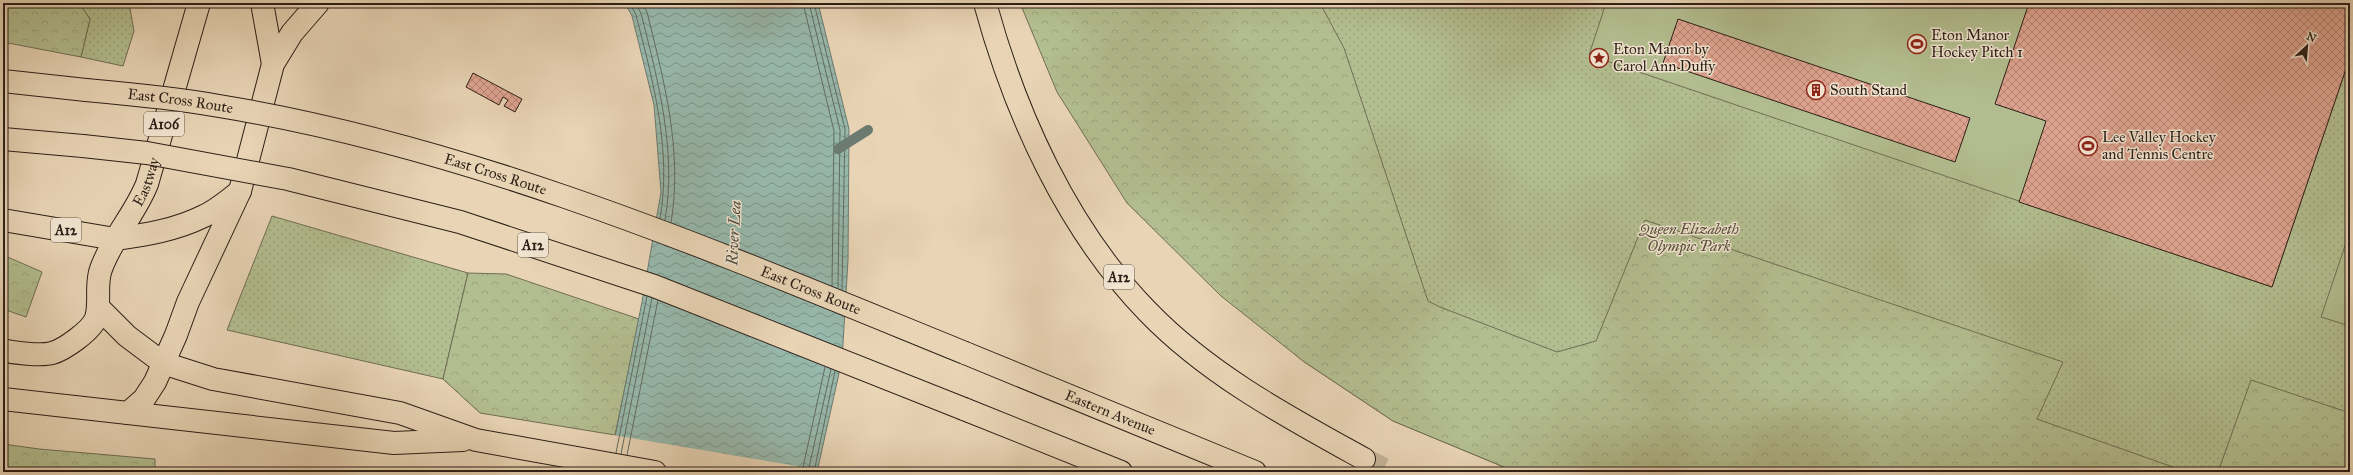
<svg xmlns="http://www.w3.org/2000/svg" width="2353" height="475" font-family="'IM FELL Great Primer',serif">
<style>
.grass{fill:url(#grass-dots);stroke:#706e54}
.forest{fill:url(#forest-crowns);stroke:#706e54}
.garden{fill:#b3be90;stroke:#706e54}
.water{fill:url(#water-waves);stroke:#6c7b71}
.pier{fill:#e9d5b6}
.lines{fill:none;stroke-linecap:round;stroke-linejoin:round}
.shore{stroke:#626c62;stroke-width:1}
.stream{stroke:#6c7b71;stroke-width:10}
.building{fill:url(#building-cross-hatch);stroke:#2c1f17}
.trunk-tunnel{stroke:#c3b196;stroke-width:22;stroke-dasharray:22 11;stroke-linecap:butt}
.primary-casing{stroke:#2c1f17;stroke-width:24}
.trunk-casing{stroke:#2c1f17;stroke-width:24}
.primary{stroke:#e9d5b6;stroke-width:22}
.trunk{stroke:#e9d5b6;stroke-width:22}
.trunk-bridge-casing{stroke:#2c1f17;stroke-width:24;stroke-linecap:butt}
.trunk-bridge{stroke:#e9d5b6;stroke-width:22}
.labels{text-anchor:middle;stroke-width:3;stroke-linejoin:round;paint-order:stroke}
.shield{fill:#f1e4d0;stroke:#675a4e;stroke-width:1}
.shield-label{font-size:14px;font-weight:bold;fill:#2c1f17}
.poi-label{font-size:15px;fill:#2c1f17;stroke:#f1e4d0;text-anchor:start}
.street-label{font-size:15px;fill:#2c1f17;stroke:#f1e4d0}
.park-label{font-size:15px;font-style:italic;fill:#544f3b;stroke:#f1e4d0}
.water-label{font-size:16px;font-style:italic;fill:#4c4d44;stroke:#f1e4d0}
</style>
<defs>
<pattern id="grass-dots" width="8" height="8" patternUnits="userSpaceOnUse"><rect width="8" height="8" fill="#b3be90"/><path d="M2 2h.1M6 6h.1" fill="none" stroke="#9aa37b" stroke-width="1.8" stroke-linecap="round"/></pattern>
<pattern id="forest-crowns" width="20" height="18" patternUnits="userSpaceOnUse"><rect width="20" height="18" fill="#b3be90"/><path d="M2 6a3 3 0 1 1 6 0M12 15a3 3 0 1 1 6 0" fill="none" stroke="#9aa37b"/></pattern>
<pattern id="water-waves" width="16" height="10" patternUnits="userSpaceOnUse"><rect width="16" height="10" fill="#97b9ad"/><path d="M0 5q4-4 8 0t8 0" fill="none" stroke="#7b968c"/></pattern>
<pattern id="building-cross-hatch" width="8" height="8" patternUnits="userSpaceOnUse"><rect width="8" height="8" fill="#dfa490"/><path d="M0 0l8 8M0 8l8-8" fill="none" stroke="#b58575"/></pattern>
</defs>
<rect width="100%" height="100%" fill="#e9d5b6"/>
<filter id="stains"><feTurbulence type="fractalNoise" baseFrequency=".005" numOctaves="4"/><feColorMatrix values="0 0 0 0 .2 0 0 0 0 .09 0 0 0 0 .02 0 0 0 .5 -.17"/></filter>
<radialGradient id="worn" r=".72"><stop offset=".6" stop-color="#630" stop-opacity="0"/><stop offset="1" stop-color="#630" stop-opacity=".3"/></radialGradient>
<path class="grass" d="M79 3H129L134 31 123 66 81 57 90 19Z
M1029 3H2350V472H1516L1393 421 1303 361 1128 203Z
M272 216 468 273 443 379 227 330Z"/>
<path class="forest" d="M3 3H79L90 19 81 57 3 42Z
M1020 3H1320L1344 48 1428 301 1440 307 1557 352 1596 341 1645 220 2063 362 2037 419 2187 472H1516L1393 421 1303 361 1221 296 1127 203 1057 92Z
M3 255 42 272 26 317 3 309Z
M468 273 506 274 639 319 615 435 480 413 443 379Z
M2251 380 2350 413V472H2218Z
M3 444 39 449 155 459V472H3Z"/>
<path class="garden" d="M1606 3H2350V57L2272 287 1589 55Z
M2350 231V326L2321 317Z"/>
<path class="water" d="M625 3H818L849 129 848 260 842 360 817 472H608L642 302 661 192 654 105 632 16Z"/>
<path class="pier" d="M613 435 820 470 819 472H606Z"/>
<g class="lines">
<path class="shore" d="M630 3 636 15C653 81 672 150 660 219
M635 3 641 13C658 81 677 151 665 220
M642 3 647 12C664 81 683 151 671 223
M803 3 834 131 832 286
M809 3 840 130 838 288
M814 3 845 129 842 290
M616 453 647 296
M621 454 652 298
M627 455 658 300
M802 472 825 367
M808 472 831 369
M814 472 835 371"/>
<path class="stream" d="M838 149 868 130"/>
</g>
<path class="building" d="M2029 3H2350V57L2272 287 2019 202 2046 121 1995 104Z
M1678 19 1970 118 1955 162 1663 63Z
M473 73 522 99 515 112 504 106 508 100 503 97 499 105 466 87Z"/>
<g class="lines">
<path class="trunk-tunnel" d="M1364 459 1391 472"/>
<defs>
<g id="primary">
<path d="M262 3 273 64"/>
<path d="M115 239C145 235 176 230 204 216 217 210 229 200 240 191"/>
<path d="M99 308 127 336 163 363"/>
<path id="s1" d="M3 350C12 353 42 356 52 353 64 350 92 330 96 318 101 302 95 285 101 269 112 238 135 214 147 184L199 3"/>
<path d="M3 399 128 413 144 399 155 382 176 335 188 302 240 191 273 64 292 33 318 3"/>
</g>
<g id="trunk">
<path d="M985 3C1015 113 1067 229 1148 312 1209 375 1288 417 1364 459"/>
<path d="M3 81 86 90"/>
<path d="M3 139 83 146"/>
<path d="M3 220 115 239"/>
<path id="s2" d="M965 353 1255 472"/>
<path d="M163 363 213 379 400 413 476 440 655 472"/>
<path d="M964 409 1121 472"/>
<path d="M128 413 394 443 463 440"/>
</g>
</defs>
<use href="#primary" class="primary-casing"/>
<use href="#trunk" class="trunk-casing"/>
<use href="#primary" class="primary"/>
<use href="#trunk" class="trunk"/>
<defs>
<g id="trunk-bridge">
<path id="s3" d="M86 90C131 94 175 98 219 106 477 148 724 255 965 353"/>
<path d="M83 146 147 153 288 179 460 222 654 286 964 409"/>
</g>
</defs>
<use href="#trunk-bridge" class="trunk-bridge-casing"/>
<use href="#trunk-bridge" class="trunk-bridge"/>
</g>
<defs>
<symbol id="stadium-ring" viewBox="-11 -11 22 22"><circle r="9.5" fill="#f1e4d0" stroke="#8f2418" stroke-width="1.5"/><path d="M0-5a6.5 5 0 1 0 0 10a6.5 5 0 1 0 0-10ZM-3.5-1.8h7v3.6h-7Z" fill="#8f2418"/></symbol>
<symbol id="sight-ring" viewBox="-11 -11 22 22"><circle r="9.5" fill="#f1e4d0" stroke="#8f2418" stroke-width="1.5"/><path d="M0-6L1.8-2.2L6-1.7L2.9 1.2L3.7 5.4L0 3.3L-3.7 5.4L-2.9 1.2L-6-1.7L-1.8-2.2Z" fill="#8f2418"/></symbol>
<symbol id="building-ring" viewBox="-11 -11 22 22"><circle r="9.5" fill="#f1e4d0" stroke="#8f2418" stroke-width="1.5"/><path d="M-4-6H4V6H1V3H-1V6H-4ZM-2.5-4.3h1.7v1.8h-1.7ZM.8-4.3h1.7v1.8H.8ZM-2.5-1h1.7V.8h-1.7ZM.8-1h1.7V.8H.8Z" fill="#8f2418"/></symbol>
</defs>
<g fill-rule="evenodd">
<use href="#stadium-ring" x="1906" y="33" width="22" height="22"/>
<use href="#sight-ring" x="1588" y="47" width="22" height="22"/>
<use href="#building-ring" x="1805" y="79" width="22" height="22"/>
<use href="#stadium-ring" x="2077" y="135" width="22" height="22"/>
</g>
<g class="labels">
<g class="shield">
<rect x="144" y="112" width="40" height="24" rx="3"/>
<rect x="51" y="218" width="30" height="24" rx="3"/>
<rect x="518" y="233" width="30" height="24" rx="3"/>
<rect x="1104" y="265" width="30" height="24" rx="3"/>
</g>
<g class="shield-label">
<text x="164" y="129">A106</text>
<text x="66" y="235">A12</text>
<text x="533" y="250">A12</text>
<text x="1119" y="282">A12</text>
</g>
<g class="poi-label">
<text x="1931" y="40">Eton Manor<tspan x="1931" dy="17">Hockey Pitch 1</tspan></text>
<text x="1613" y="54">Eton Manor by<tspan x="1613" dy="17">Carol Ann Duffy</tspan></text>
<text x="1830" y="95">South Stand</text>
<text x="2102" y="142">Lee Valley Hockey<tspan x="2102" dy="17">and Tennis Centre</tspan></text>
</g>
<g class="street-label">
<text dy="5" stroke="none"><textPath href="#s3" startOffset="95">East Cross Route</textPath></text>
<text dy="5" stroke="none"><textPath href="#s3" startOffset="419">East Cross Route</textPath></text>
<text dy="5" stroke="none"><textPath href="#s1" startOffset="255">Eastway</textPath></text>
<text dy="5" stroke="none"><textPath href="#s3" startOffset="755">East Cross Route</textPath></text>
<text dy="5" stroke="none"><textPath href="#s2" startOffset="157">Eastern Avenue</textPath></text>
</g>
<g class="park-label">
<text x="1689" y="234">Queen Elizabeth<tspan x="1689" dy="17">Olympic Park</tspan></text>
</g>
<g class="water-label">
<text transform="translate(733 233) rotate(-87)" y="6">River Lea</text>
</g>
</g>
<rect width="2353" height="475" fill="none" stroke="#e9d5b6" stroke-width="16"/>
<rect x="4" y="4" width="2345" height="467" fill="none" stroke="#2c1f17" stroke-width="2"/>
<rect x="8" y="8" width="2337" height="459" fill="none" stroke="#2c1f17"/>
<g transform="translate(2307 46) rotate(26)" stroke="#f1e4d0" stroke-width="3" paint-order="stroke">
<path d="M0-3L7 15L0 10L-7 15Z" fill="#2c1f17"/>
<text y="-6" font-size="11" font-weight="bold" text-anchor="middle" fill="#2c1f17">N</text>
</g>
<rect width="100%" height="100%" filter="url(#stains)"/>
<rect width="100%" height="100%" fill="url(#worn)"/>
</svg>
